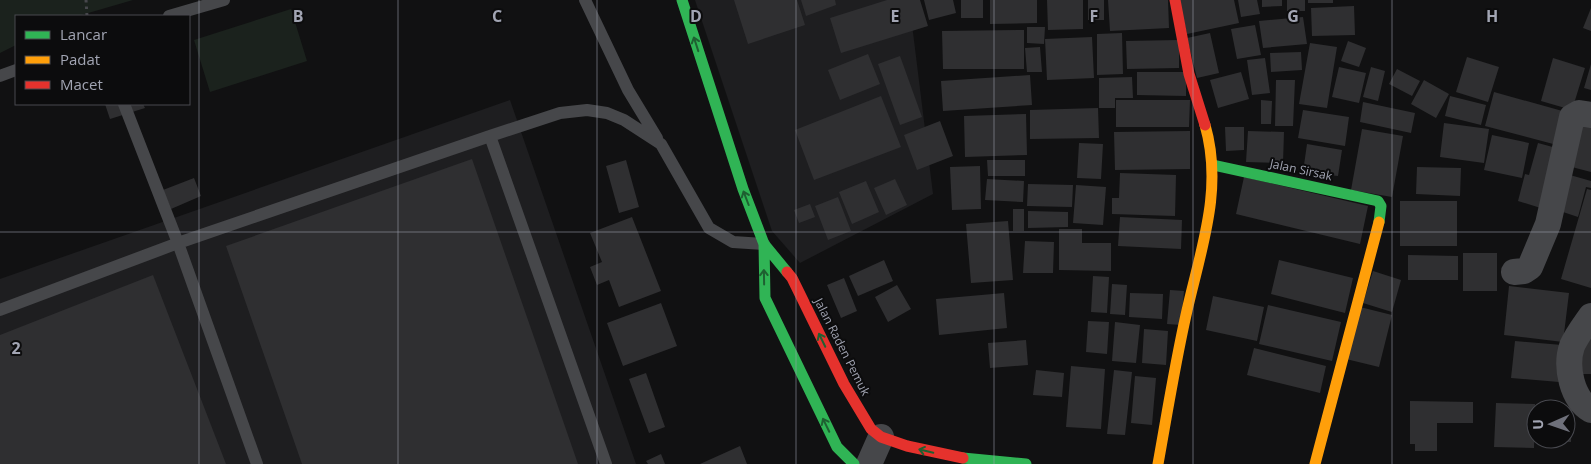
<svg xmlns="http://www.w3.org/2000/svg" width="1591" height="464" font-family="'Open Sans',sans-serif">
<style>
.built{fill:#1e1e20}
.green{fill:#1b221d}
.building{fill:#2f2f31}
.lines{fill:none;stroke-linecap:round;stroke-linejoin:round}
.path{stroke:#47474c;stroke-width:3;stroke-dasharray:2.5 4;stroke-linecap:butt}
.lane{stroke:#46474a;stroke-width:12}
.street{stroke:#46474a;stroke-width:26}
.fast{stroke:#30b455;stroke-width:11}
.slow{stroke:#ff9f0a;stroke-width:11}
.jam{stroke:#e5322d;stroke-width:11}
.oneway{stroke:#1e6031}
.grid{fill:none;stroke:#a2a5b3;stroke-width:1;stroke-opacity:0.55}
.labels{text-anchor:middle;stroke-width:4;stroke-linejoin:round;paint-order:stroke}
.street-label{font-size:12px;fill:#a2a5b3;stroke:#0c0c0d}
.grid-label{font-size:16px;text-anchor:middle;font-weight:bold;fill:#a2a5b3;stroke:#0c0c0d;stroke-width:4;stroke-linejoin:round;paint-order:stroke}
</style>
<rect width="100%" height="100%" fill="#111112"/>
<path class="built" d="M695 0H909L933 194 800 263 772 231Z
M510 100 636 464H0V279Z"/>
<path class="green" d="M0 0H133L78 16H16V45L0 53Z
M291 9 307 61 210 92 194 40Z"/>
<path class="building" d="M734 0H797L805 25 748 44Z
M801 0H835L836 5 806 16Z
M887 0H920L928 26 841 53 830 18Z
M924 0H953L956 13 929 20Z
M961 0H983V18H961Z
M990 0H1037V23L990 24Z
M1047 0H1083V29L1048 30Z
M1088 0H1104V20H1088Z
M1108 0H1168L1169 28 1110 31Z
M1179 0H1234L1239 23 1187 34Z
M1238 0H1257L1260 14 1241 17Z
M1262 0H1282V6L1262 7Z
M1287 0H1305V11H1287Z
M1308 0H1333V3H1308Z
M1354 6 1355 35 1312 36 1311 8Z
M1591 8V31L1583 28Z
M1303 17 1307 44 1263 48 1259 21Z
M1255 25 1261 55 1237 59 1231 29Z
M1027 27H1045L1044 44 1027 43Z
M1024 30V69H943L942 31Z
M1122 33 1123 74 1097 75V34Z
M1210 33 1219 73 1197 78 1187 38Z
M1092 37 1094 78 1047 80 1045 39Z
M1179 40V68L1127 69 1126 41Z
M1348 41 1366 48 1359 67 1341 61Z
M1310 43 1337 47 1327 108 1299 104Z
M1040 47 1042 72H1027L1025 48Z
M1301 52 1302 70 1271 72 1270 53Z
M868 54 880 84 840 100 828 70Z
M900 56 922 117 900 125 878 64Z
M1467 57 1499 67 1488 102 1456 92Z
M1265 58 1270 93 1252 95 1247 60Z
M1553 58 1585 68 1572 110 1541 101Z
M1591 64V90L1584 88Z
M1339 67 1366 73 1359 103 1332 97Z
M1371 67 1385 71 1378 101 1363 97Z
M1397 69 1420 81 1412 96 1389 84Z
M1137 72H1186V96L1137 95Z
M1241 72 1249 99 1218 108 1210 80Z
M1030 75 1032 105 943 111 941 81Z
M1132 77 1133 98H1115V108H1099V78Z
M1276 80H1295L1293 126H1275Z
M1424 80 1449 94 1436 118 1411 104Z
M1494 92 1566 112 1557 145 1485 126Z
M881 96 901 147 814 180 795 130Z
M1450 96 1486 105 1481 125 1445 116Z
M1116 100H1190L1189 127H1116Z
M1261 100 1272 101 1271 124H1261Z
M1363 102 1415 113 1411 133 1360 122Z
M105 104H143L145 108 110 119Z
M1098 108 1099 138 1030 139V110Z
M1303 110 1349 117 1345 146 1298 138Z
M1026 114 1027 155 965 157 964 116Z
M1575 120 1591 124V172L1564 165Z
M940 121 953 156 917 170 904 135Z
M1444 123 1489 129 1484 163 1440 157Z
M1225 127H1244V150L1226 151Z
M1362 129 1403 136 1392 197 1351 190Z
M1190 131V169L1115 170 1114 132Z
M1248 131 1284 132 1283 163 1246 162Z
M1492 135 1529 143 1522 178 1484 170Z
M1079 143 1103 144 1101 179 1077 178Z
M1538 143 1560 149 1547 210 1518 201 1525 174 1529 175Z
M1307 144 1342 150 1338 176 1303 172Z
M472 159 578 464H302L226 246Z
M626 160 639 207 619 213 606 166Z
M987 160H1025V176H988Z
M980 166 981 209 952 210 950 167Z
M1417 167 1461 168 1460 196 1416 194Z
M1120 173 1176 175 1175 216 1112 214V198H1119Z
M1570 175 1591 181V188L1586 187 1578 217 1560 211Z
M1244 177 1368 206 1360 244 1236 214Z
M194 178 201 196 171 209 163 190Z
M895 179 907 205 886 215 874 188Z
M987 179 1024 181 1023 202 985 200Z
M866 181 879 212 852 224 839 192Z
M1028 184 1073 185 1072 207 1027 206Z
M1076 185 1106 187 1103 225 1073 223Z
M1587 189 1591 190V288L1561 279Z
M838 197 851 231 828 240 815 206Z
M1400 201H1457V246H1400Z
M810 204 815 217 799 223 794 210Z
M1013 209H1024V231H1013Z
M1028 211 1068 212V227L1028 228Z
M632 217 661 291 619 307 609 280 597 285 590 267 602 262 590 233Z
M1120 217 1182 220 1181 249 1118 246Z
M1008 221 1013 280 971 283 966 224Z
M1059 229H1082V243H1111V271L1059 270Z
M1025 241 1054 242 1053 273H1023Z
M1463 253H1497V291H1463Z
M1408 255 1458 256V280H1408Z
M884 260 893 281 858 296 849 276Z
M1279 260 1353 278 1345 313 1271 294Z
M1373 271 1401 280 1392 312 1363 303Z
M153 275 226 464H0V335Z
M1093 276 1109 277 1107 313 1091 312Z
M844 278 857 311 841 318 827 285Z
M1112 284 1127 285 1125 315 1110 314Z
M897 285 911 309 888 322 875 297Z
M1509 286 1569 293 1563 342 1504 335Z
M1170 290 1184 291 1181 325 1167 324Z
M1004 293 1007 328 939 335 936 299Z
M1130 293 1163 294 1162 319 1129 317Z
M1213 296 1264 307 1257 341 1206 330Z
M661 303 677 346 623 366 607 323Z
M1268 305 1341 322 1332 361 1259 344Z
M1360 307 1392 315 1379 367 1346 359Z
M1088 321 1109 322 1107 354 1086 352Z
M1115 322 1140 325 1136 363 1112 361Z
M1144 329 1168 331 1166 365 1142 363Z
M1578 336H1591V374H1578Z
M1026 340 1028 365 990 368 988 343Z
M1515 341 1562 345 1559 382 1511 378Z
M1254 348 1326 366 1320 393 1247 375Z
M1071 366 1105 369 1101 429 1066 427Z
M1036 370 1064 373 1062 397 1033 395Z
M1114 370 1132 372 1125 435 1107 434Z
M646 373 665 427 649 433 629 379Z
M1135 376 1156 378 1152 425 1131 423Z
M1410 401 1473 402V423H1437V451H1415V444H1410Z
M1496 403 1535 404 1534 448 1494 447Z
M1538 406 1572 407 1571 442 1536 441 1537 439H1566V409H1538Z
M740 446 747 464H700Z
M661 454 665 464H648L646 461Z"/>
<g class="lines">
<path class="path" d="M86 0 87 16"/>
<path class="lane" d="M585 0 628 90 657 138
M169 16 224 0
M0 76 16 70
M124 104 178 243 257 464
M490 136 606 464
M0 310 178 243 490 136 560 113 587 110 607 113 624 120 661 144 709 228 733 242 764 244"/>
<path class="street" d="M1514 272 1524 271 1530 267 1548 224 1572 117 1579 113 1591 115
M1591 316C1584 326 1577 335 1572 346 1565 367 1572 399 1591 410
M869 464 881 437"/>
<path class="fast" d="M682 0 743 189 764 244 787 272
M1213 165 1378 201 1381 206 1379 222
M764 244 765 298 837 447 854 464
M963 458 1026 464"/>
<path class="slow" d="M1158 464C1167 414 1175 364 1186 315 1200 251 1224 190 1205 125
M1315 464 1379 222"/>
<path class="jam" d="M1175 0 1189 74 1205 125
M787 272 792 278 844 384 871 429 881 437 907 446 963 458"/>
</g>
<defs><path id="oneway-shaft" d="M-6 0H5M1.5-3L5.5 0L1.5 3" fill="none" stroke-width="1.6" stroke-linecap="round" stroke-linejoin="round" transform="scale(1.25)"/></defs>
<g class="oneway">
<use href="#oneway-shaft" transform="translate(696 44) rotate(-108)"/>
<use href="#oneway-shaft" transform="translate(746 198) rotate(-111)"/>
<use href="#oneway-shaft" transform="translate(764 277) rotate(-91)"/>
<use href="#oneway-shaft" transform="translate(822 340) rotate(-116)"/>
<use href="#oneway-shaft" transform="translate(826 425) rotate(-116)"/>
<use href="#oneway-shaft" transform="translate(926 451) rotate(-167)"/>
</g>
<path class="grid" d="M199 0V464M398 0V464M597 0V464M796 0V464M994 0V464M1193 0V464M1392 0V464M0 232H1591"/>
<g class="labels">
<g class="street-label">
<text transform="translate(1301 170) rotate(12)" y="4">Jalan Sirsak</text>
<text transform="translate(842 347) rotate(63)" y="4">Jalan Raden Pemuk</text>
</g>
</g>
<g class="grid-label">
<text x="298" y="22">B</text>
<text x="497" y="22">C</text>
<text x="696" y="22">D</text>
<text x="895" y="22">E</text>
<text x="1094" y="22">F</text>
<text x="1293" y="22">G</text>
<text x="1492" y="22">H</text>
<text x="16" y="354">2</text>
</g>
<rect x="15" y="15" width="175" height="90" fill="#0c0c0d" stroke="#48494f"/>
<rect x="25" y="31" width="25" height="8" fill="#30b455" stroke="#48494f"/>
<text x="60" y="40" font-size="15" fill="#a2a5b3">Lancar</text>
<rect x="25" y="56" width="25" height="8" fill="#ff9f0a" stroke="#48494f"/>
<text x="60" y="65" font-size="15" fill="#a2a5b3">Padat</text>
<rect x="25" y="81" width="25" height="8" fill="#e5322d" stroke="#48494f"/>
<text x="60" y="90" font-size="15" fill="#a2a5b3">Macet</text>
<g transform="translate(1551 424) rotate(268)"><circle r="24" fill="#0c0c0d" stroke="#48494f"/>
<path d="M0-4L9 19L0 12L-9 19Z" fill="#6f717b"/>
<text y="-8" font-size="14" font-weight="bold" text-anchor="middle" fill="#a2a5b3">U</text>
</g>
</svg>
